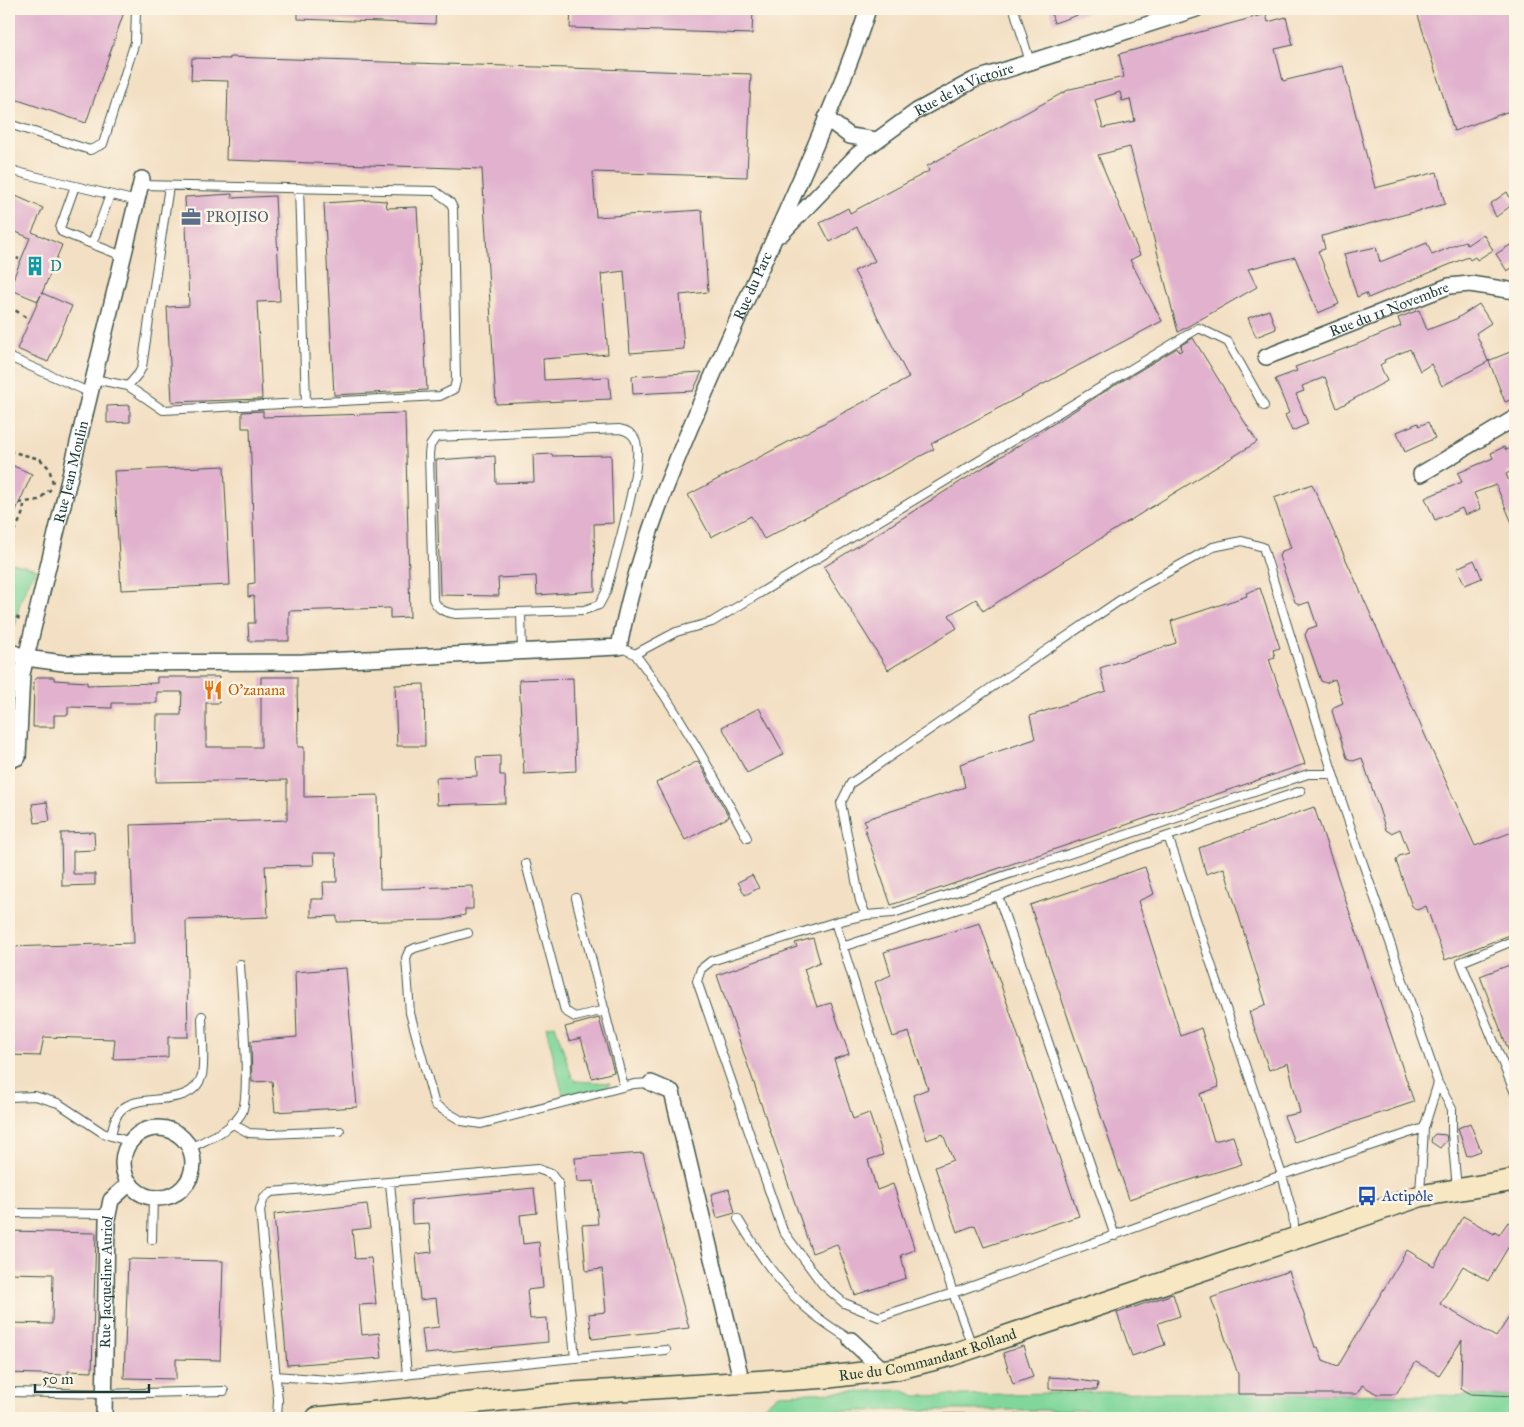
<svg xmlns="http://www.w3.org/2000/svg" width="1524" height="1427" font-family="'IM FELL Great Primer',serif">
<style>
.green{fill:#81d79b;stroke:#508a68}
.building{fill:#e1b1ce;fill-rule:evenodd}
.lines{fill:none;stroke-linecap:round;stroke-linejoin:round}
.lane-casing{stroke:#3f5549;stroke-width:10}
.street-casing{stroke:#3f5549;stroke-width:18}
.secondary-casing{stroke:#3f5549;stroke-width:24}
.path{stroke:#3f5549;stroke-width:2.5;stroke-dasharray:4 4;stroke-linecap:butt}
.lane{stroke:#fff;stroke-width:8}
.street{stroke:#fff;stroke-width:15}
.secondary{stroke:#f7e8c3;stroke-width:21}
.rail-casing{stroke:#1f3d34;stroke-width:5.5}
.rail{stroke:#fcf5e5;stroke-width:4;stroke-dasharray:11;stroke-linecap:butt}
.labels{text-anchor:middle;stroke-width:5;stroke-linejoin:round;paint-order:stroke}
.street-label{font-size:15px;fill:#1f3d34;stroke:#fcf5e5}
.service-label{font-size:15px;fill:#4e5e75;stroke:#fcf5e5;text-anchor:start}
.culture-label{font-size:15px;fill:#0d838f;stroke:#fcf5e5;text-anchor:start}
.food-label{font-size:15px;fill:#c56008;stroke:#fcf5e5;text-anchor:start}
.transit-label{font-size:15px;fill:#164399;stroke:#fcf5e5;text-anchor:start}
</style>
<rect width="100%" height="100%" fill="#fcf5e5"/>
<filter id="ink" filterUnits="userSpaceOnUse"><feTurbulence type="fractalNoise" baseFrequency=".02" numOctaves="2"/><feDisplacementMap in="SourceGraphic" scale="10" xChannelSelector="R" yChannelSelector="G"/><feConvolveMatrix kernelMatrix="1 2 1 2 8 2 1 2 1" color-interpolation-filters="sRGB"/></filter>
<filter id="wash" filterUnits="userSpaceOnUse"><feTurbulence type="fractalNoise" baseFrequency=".0096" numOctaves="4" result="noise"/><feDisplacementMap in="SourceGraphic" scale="20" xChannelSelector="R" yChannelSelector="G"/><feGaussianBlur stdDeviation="1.12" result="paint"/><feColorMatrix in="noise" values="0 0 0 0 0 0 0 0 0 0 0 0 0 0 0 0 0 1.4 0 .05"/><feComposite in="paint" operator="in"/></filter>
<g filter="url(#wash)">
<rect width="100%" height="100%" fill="#f3dfc3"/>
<path class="green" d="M9 562 37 569C24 589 19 600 16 624L9 629Z
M555 1025 572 1077 576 1081 610 1083 608 1086 569 1098 563 1095 546 1027Z
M902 1390 916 1396 1100 1392 1515 1396V1418C1262 1415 1008 1404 755 1414L778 1394Z"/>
<g id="blocks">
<path class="building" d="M9 9H125L86 123 9 97Z
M298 9H436L435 24 298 19Z
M571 9H753L752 34 570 28Z
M1050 9H1089L1090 11 1054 23Z
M1416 9H1515V109L1454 131Z
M1266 14 1268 22 1286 17 1293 45 1275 49 1283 81 1343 66 1375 188 1437 172 1445 204 1322 236 1325 249 1318 251 1339 304 1318 313 1295 257 1248 269 1257 287 1178 332 1130 147 1098 155 1140 255 1130 260 1162 321 931 444 934 449 764 539 751 516 711 537 688 495 909 378 854 271 875 261 857 227 830 242 820 223 848 208 850 213 929 171 927 166 1070 89 1124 77 1119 54ZM1120 92 1122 101 1130 99 1135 121 1103 128 1095 100Z
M230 57 751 74 747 177 593 172 596 217 702 210 708 292 680 295 684 349 630 353 624 271 601 274 608 354 543 359 544 380 609 377 611 399 496 404 482 169 226 160 228 81 191 80 192 58 230 59Z
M1507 192 1513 204 1496 217 1490 204Z
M9 193 43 208 32 232 62 245 42 293 72 306 48 362 17 349 41 295 38 301 9 289 30 238 9 229Z
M232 194V198L275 196 280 301 257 302 262 399 172 402 167 307 189 306 185 197Z
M371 200 386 201 387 208 417 207 427 390 334 395 324 203Z
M1483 234 1493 250 1477 260 1475 257 1470 260 1468 257 1368 298 1366 293 1357 297 1344 254 1376 247 1380 262 1427 243 1432 255 1465 241 1467 245Z
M1515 242V266L1507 271 1496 254Z
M1479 304 1491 323 1476 333 1488 361 1515 350V398L1505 402 1489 361 1442 386 1431 364 1420 371 1410 349 1384 360 1385 362 1380 365 1387 381 1337 408 1325 377 1302 386 1304 391 1296 394 1308 424 1292 431 1285 415 1289 413 1275 379 1297 371 1295 367 1360 343 1401 326 1398 318 1419 310 1427 330 1456 319Z
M1269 310 1276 329 1256 337 1248 318Z
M1193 338 1257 442 983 611 976 599 949 615 957 628 888 670 824 567 1109 389 1177 348 1179 352 1182 350 1181 345Z
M702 372 693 391 633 394 632 376Z
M130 405V422L107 423V406Z
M263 411V417L405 413 410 617 390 618V608L289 611V641H249L248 623H255L254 596 248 597V584L255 583 250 428H242V412Z
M1428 422 1435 438 1405 452 1397 432 1418 423 1419 426Z
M1515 446V469L1506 474 1515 496V530L1496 485 1474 493 1481 509 1465 515 1462 508 1435 520 1425 498 1462 482 1458 473 1493 458 1491 453 1504 447 1506 450Z
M552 454V456L611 455 613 523 594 524 595 591 537 595 536 576 498 578 499 596 440 595 436 460 495 456 496 483 534 482 533 455Z
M9 464 32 474 9 526Z
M224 466 230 585 121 590 114 471Z
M1312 484 1475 846 1515 831V933L1445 960 1426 906 1417 910 1412 906 1396 861 1399 856 1409 853 1400 829 1391 833 1386 830 1362 758 1353 761 1347 758 1332 711 1334 707 1343 703 1335 679 1326 683 1321 681 1305 635 1308 629 1317 626 1309 602 1300 605 1295 602 1279 556 1282 551 1291 548 1274 498Z
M1474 560 1482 578 1465 585 1457 568Z
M1260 588 1280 648 1273 650 1275 657 1269 659 1305 764 891 905 864 827 867 826 864 820 965 787 960 764 1035 739 1030 716 1106 691 1100 668 1176 643 1171 621 1247 596 1246 593Z
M38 677H54V680L87 682V685L157 683V677H219V703H206V747H261V677H297L298 747H304V797L378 795 380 889 473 886V909H465V915L444 920 337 922V916L311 917V899H324L323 882H337L336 853H313L314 865 265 866 268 917 186 920 188 1037H168V1057L113 1059 115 1039 44 1037 40 1056 9 1055V947L134 943 130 825 287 820V780L156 782 157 715H181L182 692H157V703H112V708L68 707V715H54V727H33L34 681Z
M573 678 576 771 524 774 519 680Z
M424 684 425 746H397L395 685Z
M759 708 784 754 747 773 722 727Z
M500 756V775H505L506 803 437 805 436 778 477 776 476 757Z
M698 761 729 817 685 840 656 783Z
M47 802 50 821 35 823 32 804Z
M1314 807 1414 1102 1294 1142 1284 1116 1300 1113 1288 1063 1269 1070 1249 1012 1266 1004 1224 868 1206 874 1199 848Z
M94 832 95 850 73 851V874H95V885L62 886 61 833Z
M1145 867 1154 894 1138 901 1181 1036 1201 1028 1219 1087 1200 1094 1214 1141 1233 1136 1242 1164 1129 1199 1030 905Z
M752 875 759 888 745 895 738 882Z
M980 923 1079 1216 984 1247 975 1225 957 1232 935 1167 953 1160 943 1134 927 1140 913 1095 928 1089 909 1032 893 1037 875 982 891 975 884 952Z
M813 938 820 962 804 969 817 1007 831 1003 849 1054 834 1059 853 1119 869 1113 883 1155 868 1160 877 1190 893 1184 915 1250 901 1255 906 1278 855 1295 837 1244 812 1253 717 975 797 947 795 943Z
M1515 963V1065H1514L1480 976Z
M346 968 357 1107 275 1112 272 1081 252 1082 251 1041 297 1037 295 972Z
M599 1018 614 1072 592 1078 581 1038 569 1041 565 1027Z
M1470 1123 1481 1151 1467 1156 1458 1128Z
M1435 1134 1446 1135 1447 1140 1440 1148 1431 1142 1432 1137Z
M643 1153 689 1328 592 1339 589 1314 606 1312 602 1269 586 1271 582 1225 598 1224 594 1181 577 1182 575 1158Z
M534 1188 537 1213 520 1215 523 1244 539 1242 543 1288 527 1290 530 1319 547 1318 548 1342 425 1354 422 1329 439 1327 436 1298 420 1300 416 1254 432 1252 429 1223 412 1224 411 1200Z
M729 1189 735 1213 717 1218 711 1194Z
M367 1204 370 1228 352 1230 355 1259 371 1258 376 1304 359 1305 362 1335 379 1333 382 1358 287 1365 274 1214Z
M1463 1216 1494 1234 1495 1232 1499 1235 1508 1222 1515 1227V1236L1488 1281 1463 1266 1440 1304 1496 1337 1515 1308V1396L1471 1394 1461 1388 1462 1340 1439 1375 1416 1362 1396 1394H1377L1362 1385 1357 1394H1238V1374L1211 1298 1289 1271 1315 1347H1318L1323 1360 1338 1366 1407 1250 1434 1266Z
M9 1231 96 1233 92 1372 68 1371V1375L9 1373V1323L52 1324 53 1274 9 1273Z
M128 1259 223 1261 220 1360 176 1359V1379L124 1378Z
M1173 1294 1180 1316 1158 1323 1165 1345 1132 1356 1117 1313Z
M1023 1346 1033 1377 1013 1384 1003 1353Z
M1049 1377 1066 1378 1098 1383 1097 1390 1049 1389Z"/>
</g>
</g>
<g filter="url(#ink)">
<use href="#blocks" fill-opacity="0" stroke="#3f5549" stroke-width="1"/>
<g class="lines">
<defs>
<path id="lane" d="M1014 9 1030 62
M9 124 90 150 103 144 135 42 136 9
M9 170 137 201
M75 186 60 228 62 232 92 244 110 195
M299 188 306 402
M92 244 123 256
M9 357 91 393
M94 379 128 386 163 410 440 396 454 389 456 381 453 208 450 202 435 191 140 185
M128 386 139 373 142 367 169 186
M619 429C625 430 632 433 635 439 646 458 612 566 606 592L599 605 584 610 456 614C444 612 438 610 433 599L429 454 430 446 436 437Z
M521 612 522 652
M619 647 635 654 676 632 712 622 1199 328 1228 342 1264 406
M635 654C679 712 713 774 747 838
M1333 774H1308L893 913 866 915 860 901 841 803 851 783 1135 590 1213 547 1242 541 1263 547 1333 774 1341 799 1438 1083 1452 1109V1134L1457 1189
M1168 836 1301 791
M526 864 565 1011 575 1017 605 1010
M998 896 1168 836 1282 1175 1293 1215 1295 1235
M576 898 624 1087
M835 922 953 1293 879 1317 844 1303 823 1285 783 1231 697 981 701 969 711 961 835 922 866 915
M468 933 415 948 409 951 406 958 410 1013 435 1105 462 1121 481 1124 634 1084 651 1083
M1515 940 1461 962 1515 1093
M842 947 998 896 1115 1236
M9 1097 35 1096 58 1103 103 1133 130 1142
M231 1123 249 1133 270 1134 340 1131
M111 1136C113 1127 114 1118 120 1111 138 1090 192 1111 202 1075 205 1062 202 1031 202 1016
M190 1148C207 1139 230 1131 241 1114 252 1097 241 990 240 964
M390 1182 407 1375
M1420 1193 1424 1128 1438 1083
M9 1213 108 1214
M738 1219C759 1254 783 1291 816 1316 827 1325 839 1332 851 1340
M152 1240 153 1197
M972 1346 953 1293 1282 1175 1424 1128
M275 1376 342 1381 575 1358
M9 1392 104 1394 224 1391
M277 1418 278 1400 260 1210 264 1198 271 1192 538 1169 551 1174 558 1183 575 1358 666 1350"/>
<g id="street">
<path d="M826 118 850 136 876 140"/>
<path id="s1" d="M781 234 858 154 917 111 974 80 1196 9"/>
<path id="s2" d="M1266 357 1449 286 1470 284 1515 291"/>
<path d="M1421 474 1515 418"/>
<path id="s3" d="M9 651 26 658 63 663 303 662 619 647C637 551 673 466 712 377 747 297 784 219 818 139 836 96 854 54 868 9"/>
<path id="s4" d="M9 761 18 757 22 674 142 179"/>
<path d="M651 1083 672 1092 742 1383"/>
<circle cx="158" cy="1163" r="35"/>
<path d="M851 1340 883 1370"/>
<path id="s5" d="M104 1418 107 1220 111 1200 130 1183"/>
</g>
<g id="secondary">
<path id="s6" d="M317 1418 573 1393 829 1377 896 1369 951 1355 1420 1196 1515 1180"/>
</g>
</defs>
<use href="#lane" class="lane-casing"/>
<use href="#street" class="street-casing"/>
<use href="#secondary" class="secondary-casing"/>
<path class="path" d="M9 256 19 259
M9 306 28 319
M9 388V404
M9 451 40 459 49 468 53 483
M19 503 38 500 51 489
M9 537C17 528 24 515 24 503
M9 613 20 619"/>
<use href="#lane" class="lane"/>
<use href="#street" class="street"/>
<use href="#secondary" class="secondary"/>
<defs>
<path id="rail" d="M823 1418 955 1416 1112 1418"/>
</defs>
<use href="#rail" class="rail-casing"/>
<use href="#rail" class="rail"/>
</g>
</g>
<defs>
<symbol id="office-bare" viewBox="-9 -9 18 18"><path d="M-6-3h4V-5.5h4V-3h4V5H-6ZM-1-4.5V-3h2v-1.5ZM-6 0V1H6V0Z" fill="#5c6f8a" stroke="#fcf5e5" stroke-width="2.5" paint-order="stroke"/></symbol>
<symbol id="building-bare" viewBox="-9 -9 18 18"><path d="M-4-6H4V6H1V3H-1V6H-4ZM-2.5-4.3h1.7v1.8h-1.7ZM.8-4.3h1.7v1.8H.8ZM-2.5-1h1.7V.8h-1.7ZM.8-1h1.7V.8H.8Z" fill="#0f9aa8" stroke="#fcf5e5" stroke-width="2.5" paint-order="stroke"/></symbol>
<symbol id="restaurant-bare" viewBox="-9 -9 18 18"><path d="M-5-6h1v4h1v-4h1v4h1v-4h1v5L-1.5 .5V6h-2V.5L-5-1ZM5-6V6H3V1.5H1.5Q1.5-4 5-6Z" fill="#e8710a" stroke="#fcf5e5" stroke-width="2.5" paint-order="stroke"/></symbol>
<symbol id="bus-bare" viewBox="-9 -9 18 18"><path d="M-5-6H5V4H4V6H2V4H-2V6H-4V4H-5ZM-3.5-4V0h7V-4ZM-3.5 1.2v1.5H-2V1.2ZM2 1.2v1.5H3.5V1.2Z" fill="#1a4fb4" stroke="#fcf5e5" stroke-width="2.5" paint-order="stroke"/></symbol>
</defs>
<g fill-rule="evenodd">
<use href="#office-bare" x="177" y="203" width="28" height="28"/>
<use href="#building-bare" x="21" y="252" width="28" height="28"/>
<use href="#restaurant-bare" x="199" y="676" width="28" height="28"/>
<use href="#bus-bare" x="1353" y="1182" width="28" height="28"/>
</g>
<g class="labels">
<g class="street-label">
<text dy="5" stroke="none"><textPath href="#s1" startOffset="236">Rue de la Victoire</textPath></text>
<text dy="5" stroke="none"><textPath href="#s3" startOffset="998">Rue du Parc</textPath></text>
<text dy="5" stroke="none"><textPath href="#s2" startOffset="132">Rue du 11 Novembre</textPath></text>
<text dy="5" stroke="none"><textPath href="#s4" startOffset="301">Rue Jean Moulin</textPath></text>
<text dy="5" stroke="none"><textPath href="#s5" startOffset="136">Rue Jacqueline Auriol</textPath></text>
<text dy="5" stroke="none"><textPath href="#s6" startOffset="615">Rue du Commandant Rolland</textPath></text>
</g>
<g class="service-label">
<text x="206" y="222">PROJISO</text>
</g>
<g class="culture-label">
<text x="50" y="271">D</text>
</g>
<g class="food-label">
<text x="228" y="695">O'zanana</text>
</g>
<g class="transit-label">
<text x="1382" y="1201">Actipôle</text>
</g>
</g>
<rect width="1524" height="1427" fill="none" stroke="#fcf5e5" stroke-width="30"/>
<path d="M35 1384v8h114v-8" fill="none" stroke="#1f3d34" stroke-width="2.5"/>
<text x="42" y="1384" font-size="15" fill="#1f3d34" stroke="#fcf5e5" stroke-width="4" paint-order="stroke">50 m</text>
</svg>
